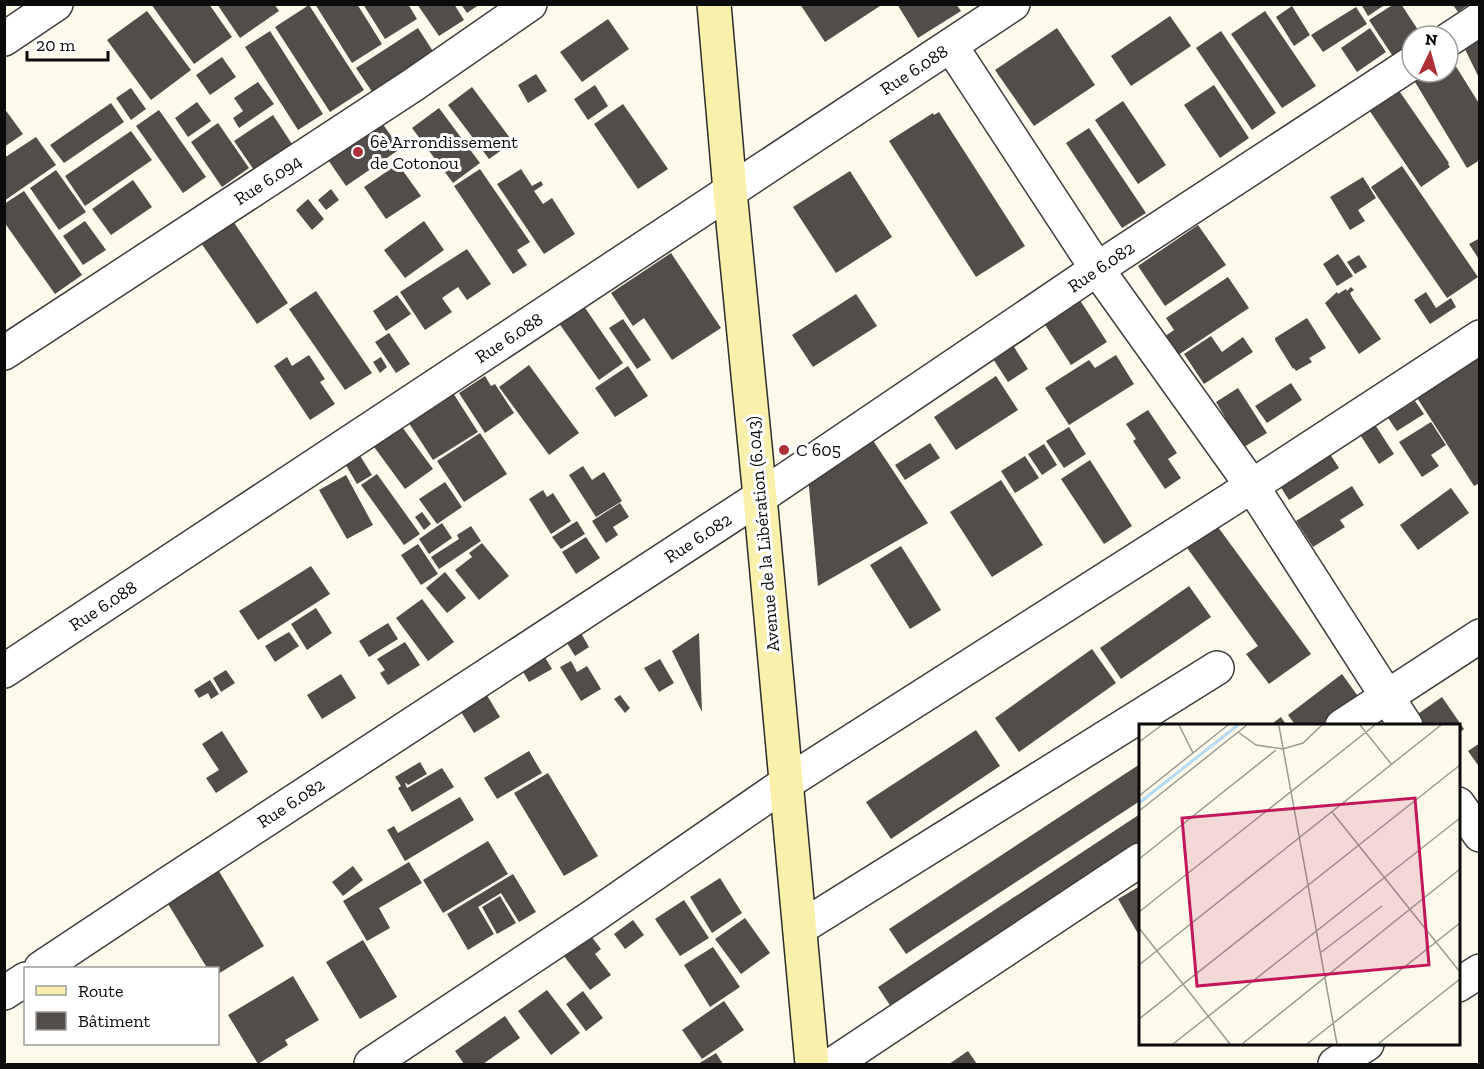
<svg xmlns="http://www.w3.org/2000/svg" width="1484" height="1069" font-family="'Zilla Slab',serif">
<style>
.building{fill:#534d49}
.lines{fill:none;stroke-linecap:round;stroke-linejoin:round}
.street-casing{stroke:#3e3e3e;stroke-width:36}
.secondary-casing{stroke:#2d2d2d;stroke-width:36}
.street{stroke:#fff;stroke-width:33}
.secondary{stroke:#f8f0ab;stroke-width:33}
.poi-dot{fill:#af2f36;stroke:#fff;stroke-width:2}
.labels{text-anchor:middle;stroke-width:6;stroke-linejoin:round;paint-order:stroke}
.street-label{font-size:18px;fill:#0b0b0b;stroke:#fff}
.poi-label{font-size:18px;fill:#0b0b0b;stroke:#fff;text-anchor:start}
.inset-river{fill:none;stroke:#b4daf1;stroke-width:3}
.inset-road{fill:none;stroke:#9c9a91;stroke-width:1.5}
.view{fill:#c2185b;fill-opacity:0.15;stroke:#c2185b;stroke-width:3}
.inset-edge{fill:none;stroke:#0b0b0b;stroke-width:3}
</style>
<rect width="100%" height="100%" fill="#fdfaeb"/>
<path class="building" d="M151 4H209L232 37 194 64Z
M217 4H274L279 11 240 38Z
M315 4H357L382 44 352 63Z
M363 4H408L417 19 385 39Z
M417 4H454L464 20 439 36Z
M461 4H480L467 13Z
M800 4H883L825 42Z
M897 4H956L961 11 918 38Z
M1361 4H1386L1368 16Z
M1394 4H1401L1422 36H1412V51L1396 61 1369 20Z
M309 5 364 90 330 112 275 27Z
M1453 5H1468L1458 12Z
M1292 6 1310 35 1294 46 1276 17Z
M1356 7 1367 24 1323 52 1311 35Z
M147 11 191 70 151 100 107 40Z
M1265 11 1316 86 1282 108 1231 34Z
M1170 16 1191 46 1131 86 1111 56Z
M608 19 629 49 582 82 560 52Z
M418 28 436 56 375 96 356 68Z
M1057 28 1095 85 1034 126 995 70Z
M1370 28 1386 52 1357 72 1341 48Z
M270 31 323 114 298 130 245 47Z
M1221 31 1276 113 1252 130 1196 48Z
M1480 32V80L1461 41Z
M222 57 236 77 210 95 196 75Z
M1452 60 1480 105V160L1467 168 1415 82 1432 72H1448V62Z
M536 74 547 91 528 103 518 85Z
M258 82 274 104 239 128 233 118 243 111 234 98Z
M1393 82 1449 163 1448 164 1450 167 1421 187 1363 101Z
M595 85 608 106 588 120 574 99Z
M1214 85 1249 138 1220 158 1184 105Z
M472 87 513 142 489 159 448 105Z
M131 88 146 109 131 120 116 98Z
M1123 101 1166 165 1138 184 1095 120Z
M197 102 211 121 188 137 175 118Z
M111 103 124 122 64 163 50 145Z
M623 104 668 169 638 189 594 124Z
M4 108 23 134 4 147Z
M439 108 480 163 453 183 412 128Z
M159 110 206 177 183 193 136 126Z
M939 112 1025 246 976 277 889 141 933 113 934 115Z
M273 115 292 144 254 170 234 141Z
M378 117 400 149 346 186 324 154Z
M218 123 249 168 222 187 191 142Z
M1089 128 1146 213 1122 228 1066 143Z
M131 131 152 160 85 206 65 176Z
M36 137 56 165 4 201V158Z
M398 164 421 196 386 219 364 187Z
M1402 166 1478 277 1447 298 1371 187Z
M480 169 530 242 517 250 527 265 513 274 454 186Z
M521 169 532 186 541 181 543 185 534 191 543 204 552 198 575 234 544 254 497 184Z
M56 170 86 212 59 230 30 188Z
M850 171 892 237 836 273 793 207Z
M1363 177 1376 198 1358 210 1365 221 1350 230 1330 197Z
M133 180 152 207 111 235 92 209Z
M331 189 339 200 326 210 318 200Z
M24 191 82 275 55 294 4 222V204Z
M308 199 324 219 312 230 296 210Z
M231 218 288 303 257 324 199 240Z
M85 221 106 250 83 265 63 236Z
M424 221 444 250 405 278 384 250Z
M1198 225 1226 265 1165 306 1138 266Z
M1480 238V261L1469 244Z
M467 249 491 284 467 300 458 287 442 298 452 312 425 330 400 292Z
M671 253 721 328 672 360 644 318 633 326 611 293Z
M1338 254 1353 276 1337 286 1323 264Z
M1359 255 1367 267 1355 274 1347 262Z
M1228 277 1249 308 1172 359 1159 340 1174 330 1166 318Z
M1351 287 1354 290 1350 293 1353 299 1381 339 1359 354 1325 303 1337 292 1338 294 1346 289 1347 291Z
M316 291 372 373 345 390 289 309Z
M1074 291 1107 342 1071 365 1038 314Z
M1426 292 1436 308 1451 298 1456 307 1430 324 1414 300Z
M856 294 877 326 813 367 792 335Z
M397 295 411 314 386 331 373 311Z
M581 302 623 363 599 380 556 319Z
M1307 318 1326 348 1309 358 1312 362 1296 371 1294 368 1293 369 1275 340V338Z
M623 319 651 360 637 369 609 328Z
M1023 324 1031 336 1014 347 1028 369 1008 382 986 348Z
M389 333 410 364 396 373 375 342Z
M1211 336 1222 352 1243 337 1253 352 1204 384 1184 354Z
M1480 346V483L1474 486 1412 390Z
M309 355 325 379 320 382 335 404 310 420 274 366 287 357 292 366Z
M1116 355 1134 384 1069 425 1045 388 1089 360 1095 368Z
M381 357 387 367 380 373 373 362Z
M529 365 579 433 549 455 499 387Z
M628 366 648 396 615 417 595 388Z
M485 376 491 386 495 384 514 413 485 433 459 393Z
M996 376 1018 410 956 450 934 417Z
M446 382 478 432 433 460 401 411Z
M1291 383 1302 400 1267 423 1255 406Z
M1238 388 1267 433 1244 447 1241 440 1235 444 1220 420 1225 417 1216 402Z
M1415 401 1424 414 1397 431 1388 418Z
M1148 410 1177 453 1168 459 1181 478 1165 489 1133 441 1136 439 1126 424Z
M394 416 433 469 405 489 366 436Z
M1431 422 1446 445 1431 455 1439 466 1422 477 1399 442Z
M1374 423 1394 454 1379 464 1359 433Z
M1069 427 1086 454 1064 468 1046 441Z
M480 433 507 474 464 502 437 461Z
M870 436 928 523 818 586 808 476Z
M930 443 940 458 905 480 895 465Z
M1044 444 1057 465 1042 475 1028 454Z
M359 454 372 475 357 484 344 462Z
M1330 454 1339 468 1289 500 1280 486Z
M1025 456 1039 478 1015 493 1001 471Z
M1090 460 1132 526 1104 544 1061 479Z
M583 466 592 480 604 472 622 501 596 517 569 475Z
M377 474 420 534 404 545 361 485Z
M346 475 373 525 347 539 319 490Z
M1001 480 1043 545 992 577 950 512Z
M445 482 462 507 437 524 419 499Z
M1352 486 1364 505 1340 520 1345 527 1313 547 1296 521Z
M1451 488 1469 513 1418 550 1400 525Z
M543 490 547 497 553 493 571 521 551 534 529 499Z
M620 503 629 517 613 527 618 535 606 543 592 521Z
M422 512 431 524 424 530 415 517Z
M577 521 585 534 561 549 552 537Z
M442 523 452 538 429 554 419 539Z
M1215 523 1311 654 1269 684 1246 654 1258 646 1185 545Z
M471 526 481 541 439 569 431 557 459 539 457 535Z
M586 537 600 558 576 574 562 552Z
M482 543 509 576 479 600 455 570 472 557 469 553Z
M418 544 438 574 421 585 401 555Z
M901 546 941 610 910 629 870 565Z
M311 566 330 594 258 640 239 611Z
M445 572 466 598 447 613 426 588Z
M1189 586 1211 617 1121 679 1100 648Z
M422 599 454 642 428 661 396 618Z
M316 608 332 633 307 650 291 624Z
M388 623 398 639 369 657 359 641Z
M579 630 589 647 575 656 564 638Z
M289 632 299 646 275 662 265 646Z
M699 633 702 712 672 651Z
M405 642 420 665 388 685 380 673 385 670 377 659Z
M540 649 552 669 529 682 518 663Z
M1092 649 1116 683 1019 752 995 718Z
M660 659 674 683 659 692 644 668Z
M571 661 577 672 587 666 601 689 581 701 560 667Z
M226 670 235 683 221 692 213 678Z
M341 674 356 698 322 719 307 695Z
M1342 674 1360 699 1325 726H1296L1288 715Z
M210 680 219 694 211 699 208 693 199 698 194 690Z
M485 692 500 717 474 733 458 707Z
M620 695 630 708 625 713 614 699Z
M1442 697 1464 729 1458 734V726H1418L1412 718Z
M1281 717 1287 726H1269Z
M976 730 1000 766 891 839 866 802Z
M222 731 248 772 216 793 206 778 219 770 202 744Z
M1480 743V768L1468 751Z
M529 751 542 773 497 799 484 778Z
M420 762 427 774 408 785 406 783H405L407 788 442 768 454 787 412 812 398 788 401 786 395 777Z
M1140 764V801L906 954 889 929Z
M548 773 598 856 564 876 514 793Z
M460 797 474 820 405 861 387 830 394 826 398 833Z
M1140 814V856L897 1016 878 987Z
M488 841 508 874 443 913 423 880Z
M409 862 422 883 379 908 390 928 367 941 343 901Z
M214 863 264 946 218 974V968H207L162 894Z
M353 866 363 880 343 896 332 882Z
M513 874 536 912 519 922 501 893 478 907 494 934 468 950 447 914Z
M720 878 742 913 712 933 690 897Z
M1140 886V937L1118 899Z
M500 896 516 923 497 934 482 907Z
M684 900 709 938 680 956 655 919Z
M745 918 770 953 741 974 715 939Z
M633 920 644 935 625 949 614 934Z
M584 927 601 949 595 954 611 975 590 990 557 947Z
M363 940 397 997 360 1019 326 962Z
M713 947 740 987 710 1007 684 965Z
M293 976 319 1020 285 1040 288 1045 258 1064 228 1015Z
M547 990 580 1033 551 1055 518 1011Z
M583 991 603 1018 586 1031 566 1004Z
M724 1001 744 1030 702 1059 682 1030Z
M505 1016 520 1038 483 1064H464L455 1051Z
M968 1051 977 1064H949Z
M716 1053 723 1064H698Z"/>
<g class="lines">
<defs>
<path id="street" d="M4 39 56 4
M1448 40 1480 19
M951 46 1097 269 1252 486 1406 726
M4 353 413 85 530 4
M4 671 1013 4
M1342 726 1480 636
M1458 804 1480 835
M800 928 1217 668
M41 968 169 883 760 497 1097 269 1412 63
M1458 985 1480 971
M4 993 26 979
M371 1064 592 917 786 783 1252 486 1480 337
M833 1064 1140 860
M1335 1064 1367 1044"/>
<path id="secondary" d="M714 4 730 191 760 497 812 1064"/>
</defs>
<use href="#street" class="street-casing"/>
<use href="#secondary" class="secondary-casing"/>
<use href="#street" class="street"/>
<use href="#secondary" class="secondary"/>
</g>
<g class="poi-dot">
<circle cx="358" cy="152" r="6"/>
<circle cx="784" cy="450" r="6"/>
</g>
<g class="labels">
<g class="street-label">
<text transform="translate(914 70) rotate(-33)" y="6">Rue 6.088</text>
<text transform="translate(268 180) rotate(-33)" y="6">Rue 6.094</text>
<text transform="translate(1101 267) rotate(-34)" y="6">Rue 6.082</text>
<text transform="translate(509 338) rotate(-33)" y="6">Rue 6.088</text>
<text transform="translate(763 534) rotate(-95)" y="6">Avenue de la Libération (6.043)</text>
<text transform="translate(698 538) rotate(-33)" y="6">Rue 6.082</text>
<text transform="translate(103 606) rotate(-33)" y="6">Rue 6.088</text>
<text transform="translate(291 803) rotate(-33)" y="6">Rue 6.082</text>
</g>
<g class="poi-label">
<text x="370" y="148">6è Arrondissement<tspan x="370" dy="21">de Cotonou</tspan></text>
<text x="796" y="456">C 605</text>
</g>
</g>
<g transform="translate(1139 724)">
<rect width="321" height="321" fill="#fdfaeb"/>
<path class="inset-river" d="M0 79 99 1"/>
<path class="inset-road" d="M40 1 54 29M221 1 253 41M140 2 198 320M99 8 117 21 144 25 164 19 183 1M0 18 23 1M0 72 89 1M0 87 108 1M193 88 321 248M0 135 137 26M0 188 236 1M0 204 91 320M181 229 243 182M0 241 302 1M0 295 321 41M34 320 321 94M103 320 321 145M168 320 321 199M239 320 321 255"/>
<path class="view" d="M276 74 290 241 58 262 43 94Z"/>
<rect width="321" height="321" class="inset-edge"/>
</g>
<rect width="1484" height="1069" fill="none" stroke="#0b0b0b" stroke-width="12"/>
<rect x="24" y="967" width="195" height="78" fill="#ffffff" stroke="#9d9d9d" stroke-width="1.5"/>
<rect x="36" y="986" width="30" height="9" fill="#f8f0ab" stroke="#9d9d9d" stroke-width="1.5"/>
<text x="78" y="997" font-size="18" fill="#0b0b0b">Route</text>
<rect x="36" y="1012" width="30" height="18" fill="#534d49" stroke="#9d9d9d" stroke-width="1.5"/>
<text x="78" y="1027" font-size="18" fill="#0b0b0b">Bâtiment</text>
<g transform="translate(1430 54) rotate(5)"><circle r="28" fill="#ffffff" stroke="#9d9d9d" stroke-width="1.5"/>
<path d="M0-4.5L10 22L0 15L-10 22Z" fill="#af2f36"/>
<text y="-9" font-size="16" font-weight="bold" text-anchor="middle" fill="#0b0b0b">N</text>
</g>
<path d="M27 51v9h81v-9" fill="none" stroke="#0b0b0b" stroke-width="3"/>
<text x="36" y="51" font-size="18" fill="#0b0b0b" stroke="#ffffff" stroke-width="4.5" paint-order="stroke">20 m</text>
</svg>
